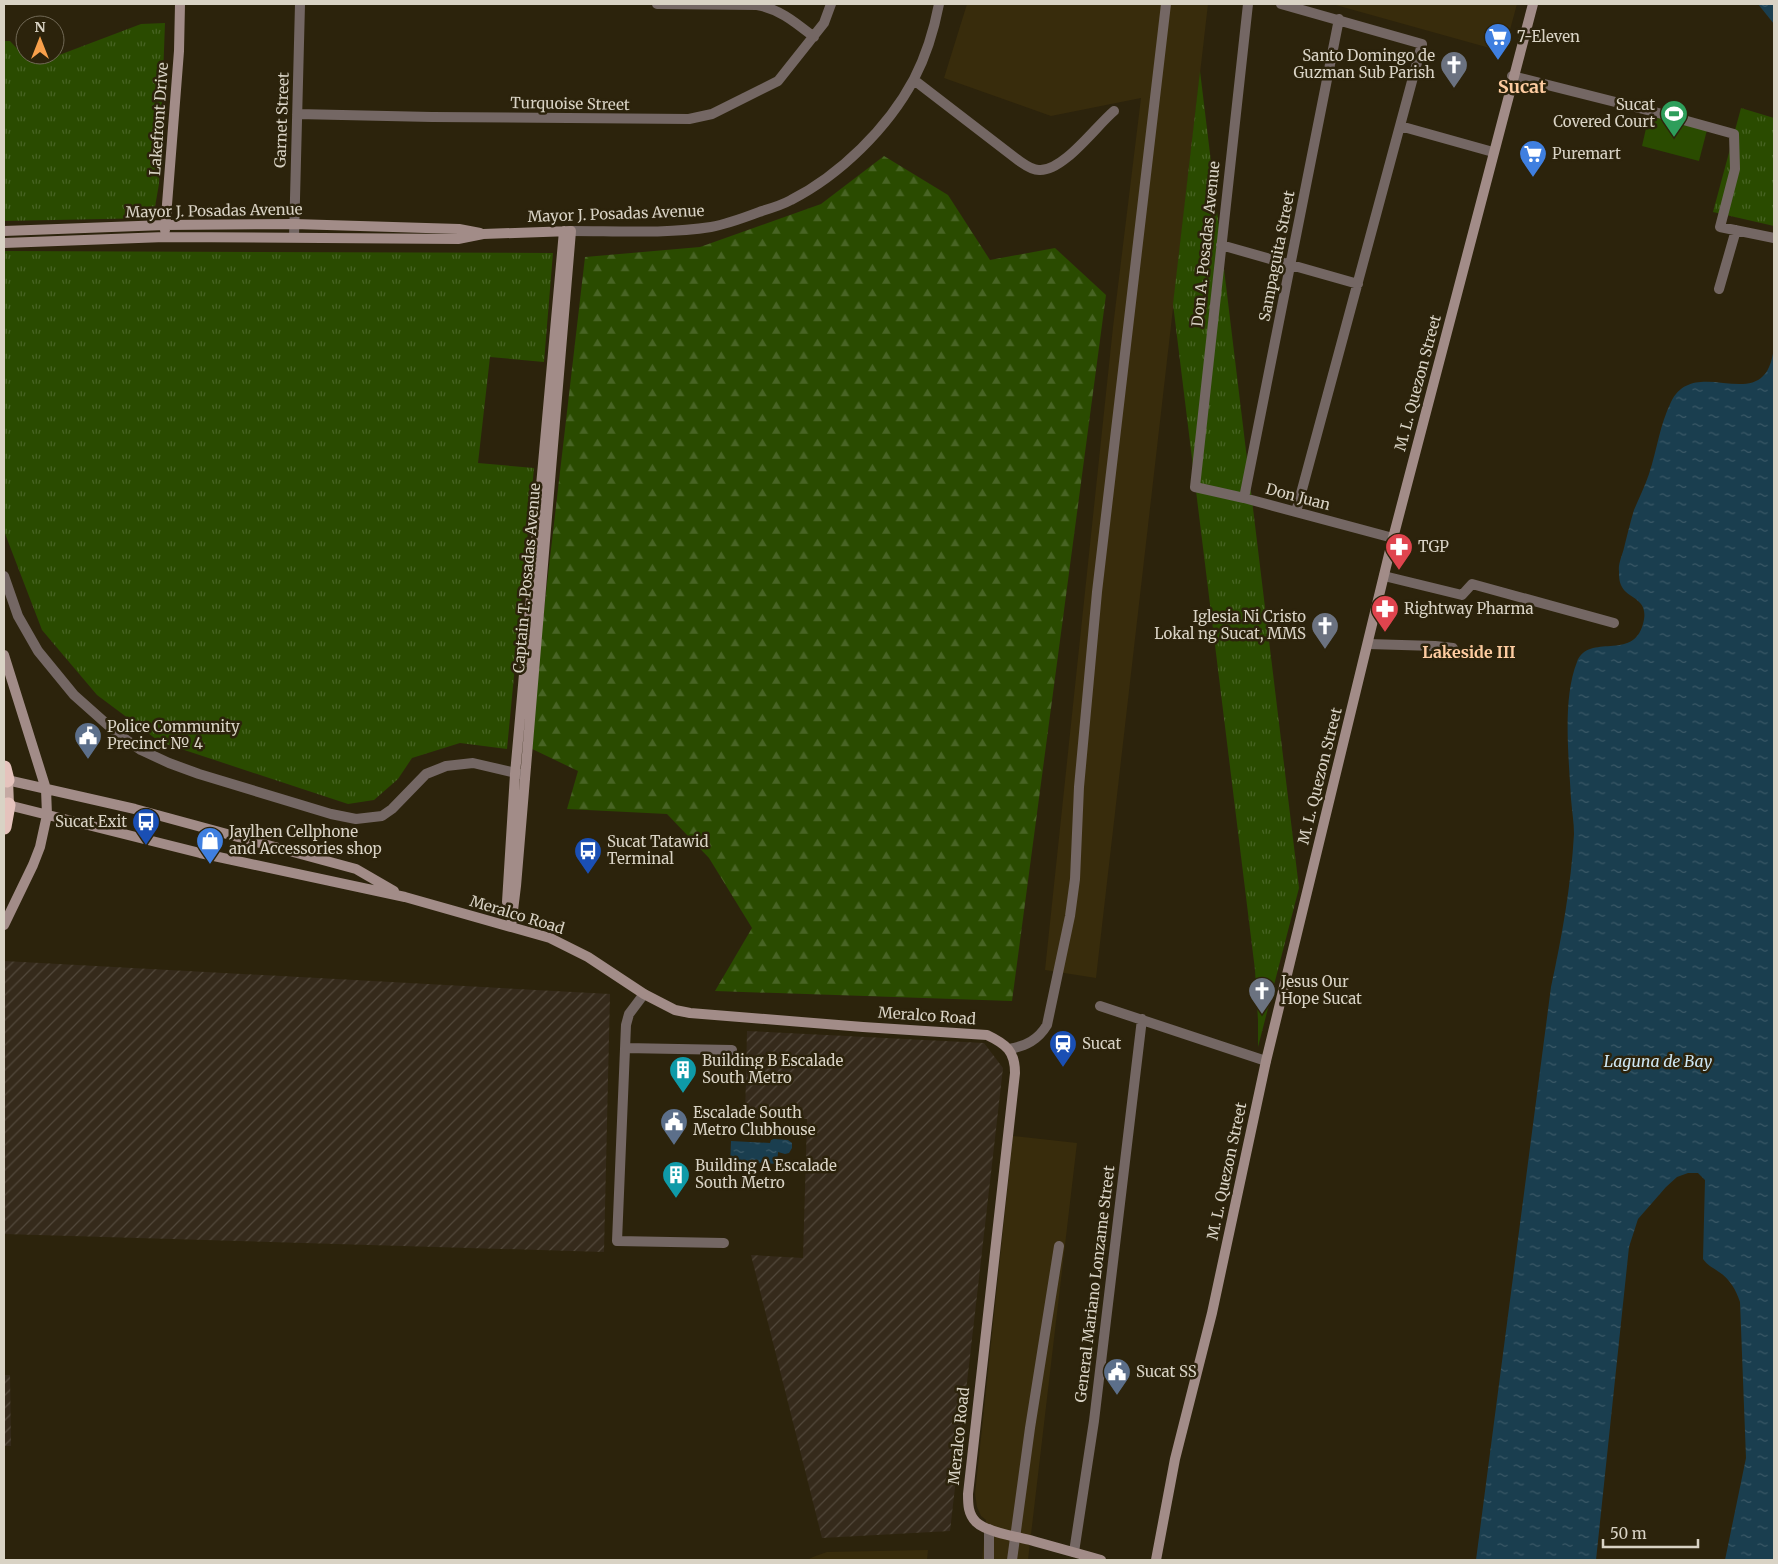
<svg xmlns="http://www.w3.org/2000/svg" width="1778" height="1564" font-family="Merriweather,serif">
<style>
.industrial{fill:url(#industrial-furrows)}
.built{fill:#382c0c}
.grass{fill:url(#grass-tufts)}
.forest{fill:url(#forest-firs)}
.pitch{fill:#2a4b00}
.water{fill:url(#water-ripples)}
.lines{fill:none;stroke-linecap:round;stroke-linejoin:round}
.street{stroke:#746764;stroke-width:10}
.secondary{stroke:#a28c88;stroke-width:10}
.primary{stroke:#c5a9a3;stroke-width:12}
.highway{stroke:#e5c3bd;stroke-width:15}
.labels{text-anchor:middle;stroke-width:5;stroke-linejoin:round;paint-order:stroke}
.poi-label{font-size:15px;fill:#d9d3c5;stroke:#2c230c;text-anchor:start}
.street-label{font-size:15px;fill:#d9d3c5;stroke:#2c230c}
.neighbourhood-label{font-size:16px;font-weight:bold;fill:#fecca1;stroke:#2c230c}
.water-label{font-size:16px;font-style:italic;fill:#cee7f4;stroke:#2c230c}
.quarter-label{font-size:18px;font-weight:bold;fill:#fecca1;stroke:#2c230c}
</style>
<defs>
<pattern id="industrial-furrows" width="10" height="10" patternUnits="userSpaceOnUse" patternTransform="scale(1.25)"><rect width="10" height="10" fill="#352a1b"/><path d="M-1 1l2-2M0 10L10 0M9 11l2-2" fill="none" stroke="#52483b"/></pattern>
<pattern id="grass-tufts" width="24" height="20" patternUnits="userSpaceOnUse" patternTransform="scale(1.25)"><rect width="24" height="20" fill="#2a4b00"/><path d="M3 7l-1-3M5 7V3M7 7l1-3M15 17l-1-3M17 17v-4M19 17l1-3" fill="none" stroke="#486424"/></pattern>
<pattern id="forest-firs" width="22" height="20" patternUnits="userSpaceOnUse" patternTransform="scale(1.25)"><rect width="22" height="20" fill="#2a4b00"/><path d="M5 1l3.5 6h-7zM16 11l3.5 6h-7z" fill="#486424"/></pattern>
<pattern id="water-ripples" width="26" height="14" patternUnits="userSpaceOnUse" patternTransform="scale(1.25)"><rect width="26" height="14" fill="#1a3e4f"/><path d="M2 4q2-2 4 0t4 0M15 11q2-2 4 0t4 0" fill="none" stroke="#3b5967"/></pattern>
</defs>
<rect width="100%" height="100%" fill="#2c230c"/>
<path class="industrial" d="M4 961 610 994 604 1252 4 1234Z
M747 1031 984 1043 1003 1068 950 1531 822 1538 751 1255 803 1258 807 1119H745Z
M4 1375H10L11 1446H4Z"/>
<path class="built" d="M967 4H1208L1096 978 1045 970 1113 327 1141 98 1051 116 944 78Z
M1332 4H1517L1504 52Z
M1013 1136 1077 1143 1028 1560H982L986 1520 981 1516 977 1507 975 1494Z
M928 1550 927 1560H807L813 1557 827 1552Z"/>
<path class="grass" d="M165 23 159 184 153 218 4 221V41H10L24 56 46 60 141 24Z
M1200 71 1299 888 1258 1047V1020L1255 970 1173 304Z
M1741 108 1774 118V226L1713 212Z
M4 251 553 253 544 362 490 357 478 463 534 468 507 749 460 743 412 758 398 779 374 800 348 804 160 742 97 695 42 630 4 531Z"/>
<path class="forest" d="M884 156 948 195 990 260 1055 248 1106 295 1012 1001 715 991 752 928 709 858 667 814 567 809 578 771 528 747 585 257 700 247 821 204Z"/>
<path class="pitch" d="M1649 115 1707 130 1699 161 1642 146Z"/>
<path class="water" d="M1758 4H1774V24Z
M1774 347V1560H1725L1746 1458 1740 1302C1736 1290 1730 1279 1719 1272 1712 1267 1708 1266 1703 1259L1705 1180 1698 1173H1688L1677 1177 1666 1187 1638 1219 1629 1247 1596 1560H1476L1551 987C1562 936 1571 886 1574 834 1574 823 1572 811 1571 799 1569 759 1562 699 1577 662 1589 632 1633 662 1643 624 1650 598 1629 600 1622 587 1619 582 1619 576 1619 571 1618 564 1622 556 1624 548 1627 536 1630 523 1634 510 1639 498 1645 486 1649 474 1657 450 1660 424 1671 402 1691 361 1741 399 1763 376 1770 370 1773 356 1774 347Z
M774 1139 788 1140 792 1143V1148L789 1153 785 1154 778 1152 777 1164 748 1162 747 1166H730L731 1141 770 1143 771 1140Z"/>
<g class="lines">
<path class="street" d="M657 4 757 5C780 9 796 23 814 37
M1248 4 1195 487 1244 498 1393 538
M1281 4 1422 44 1296 512
M1512 76 1651 111 1734 134 1735 169 1720 227 1774 238
M914 80 1018 160C1024 164 1031 170 1039 170 1063 172 1096 126 1114 111
M297 114 432 117 689 119 712 114 778 81 824 23 831 4
M1400 126 1493 152
M571 231C617 231 666 234 711 227 728 224 746 217 762 211 772 208 782 205 791 200 840 175 888 128 914 79 926 56 934 30 939 4
M294 237 300 4
M1221 245 1358 284
M1719 289 1736 230
M1244 498 1339 19
M4 576 18 616 38 651 74 695 119 735 141 750 169 763 199 774 331 814 356 819 382 816 392 809 426 774 446 766 473 763 524 775
M1384 576 1462 595 1472 584 1614 623
M1368 644 1435 646 1453 648
M644 994 629 1014 626 1025 617 1241 724 1243
M1100 1006 1266 1061
M625 1048 732 1050
M1009 1049C1026 1046 1038 1040 1047 1025L1070 916 1075 879 1079 787 1097 592 1166 4
M1074 1552 1094 1421 1142 1019
M989 1560V1529
M1012 1560 1030 1428 1059 1246"/>
<path class="secondary" d="M165 230 179 51 180 4
M4 231 165 225 294 224 459 229 480 233
M4 243 165 237 458 239 483 234 571 231 516 886 511 927
M4 655 46 789 47 815 40 847 33 865 4 925
M7 780 135 809 356 869 394 891
M8 805 200 853 405 897 550 938 588 957 644 994 675 1010 690 1013 863 1027 987 1035C1006 1044 1015 1051 1015 1073L968 1494C968 1504 968 1514 976 1522 986 1532 1017 1537 1030 1540 1054 1547 1077 1553 1101 1560
M507 902 515 774 564 231
M1156 1560 1175 1459 1212 1313 1266 1061 1393 538 1533 4"/>
<path class="primary" d="M4 780H7L8 805 4 803"/>
<path class="highway" d="M4 768 7 780
M4 827 8 805"/>
</g>
<defs>
<symbol id="supermarket-pin" viewBox="-11 -11 22 30"><path d="M0 17L-7.5 6A9.5 9.5 0 1 1 7.5 6Z" fill="#3f7fe0" stroke="#2c230c"/><path d="M-6-5.5h2.5l.6 2H6L4.5 2H-2.5L-4.4-4H-6ZM-1.5 3.2a1.3 1.3 0 1 0 .1 0ZM3 3.2a1.3 1.3 0 1 0 .1 0Z" fill="#fff"/></symbol>
<symbol id="church-pin" viewBox="-11 -11 22 30"><path d="M0 17L-7.5 6A9.5 9.5 0 1 1 7.5 6Z" fill="#6b7280" stroke="#2c230c"/><path d="M-1.2-6h2.4v3.5h3.3v2.4h-3.3V6h-2.4V-.1h-3.3v-2.4h3.3Z" fill="#fff"/></symbol>
<symbol id="stadium-pin" viewBox="-11 -11 22 30"><path d="M0 17L-7.5 6A9.5 9.5 0 1 1 7.5 6Z" fill="#2e9e5b" stroke="#2c230c"/><path d="M0-5a6.5 5 0 1 0 0 10a6.5 5 0 1 0 0-10ZM-3.5-1.8h7v3.6h-7Z" fill="#fff"/></symbol>
<symbol id="pharmacy-pin" viewBox="-11 -11 22 30"><path d="M0 17L-7.5 6A9.5 9.5 0 1 1 7.5 6Z" fill="#e0444e" stroke="#2c230c"/><path d="M-2-6h4v4h4v4h-4v4h-4v-4h-4v-4h4Z" fill="#fff"/></symbol>
<symbol id="civic-pin" viewBox="-11 -11 22 30"><path d="M0 17L-7.5 6A9.5 9.5 0 1 1 7.5 6Z" fill="#5c6f8a" stroke="#2c230c"/><path d="M-.6-6.5H3V-4.5H.6V-3L4-1V1h2V6H-6V1h2V-1L-.6-3ZM-1.2 2.5V6h2.4V2.5Z" fill="#fff"/></symbol>
<symbol id="bus-pin" viewBox="-11 -11 22 30"><path d="M0 17L-7.5 6A9.5 9.5 0 1 1 7.5 6Z" fill="#1a4fb4" stroke="#2c230c"/><path d="M-5-6H5V4H4V6H2V4H-2V6H-4V4H-5ZM-3.5-4V0h7V-4ZM-3.5 1.2v1.5H-2V1.2ZM2 1.2v1.5H3.5V1.2Z" fill="#fff"/></symbol>
<symbol id="shop-pin" viewBox="-11 -11 22 30"><path d="M0 17L-7.5 6A9.5 9.5 0 1 1 7.5 6Z" fill="#3f7fe0" stroke="#2c230c"/><path d="M-5-2.5h2.3a2.7 3.5 0 0 1 5.4 0H5L5.5 6h-11ZM-1.5-2.5h3a1.5 2.3 0 0 0-3 0Z" fill="#fff"/></symbol>
<symbol id="station-pin" viewBox="-11 -11 22 30"><path d="M0 17L-7.5 6A9.5 9.5 0 1 1 7.5 6Z" fill="#1a4fb4" stroke="#2c230c"/><path d="M-3-6H3Q5-6 5-4V2Q5 4 3 4L4.5 6H3L1.5 4h-3L-3 6H-4.5L-3 4Q-5 4-5 2V-4Q-5-6-3-6ZM-3.5-4v3h7v-3ZM-3.5 1v1.5H-2V1ZM2 1v1.5H3.5V1Z" fill="#fff"/></symbol>
<symbol id="building-pin" viewBox="-11 -11 22 30"><path d="M0 17L-7.5 6A9.5 9.5 0 1 1 7.5 6Z" fill="#0f9aa8" stroke="#2c230c"/><path d="M-4-6H4V6H1V3H-1V6H-4ZM-2.5-4.3h1.7v1.8h-1.7ZM.8-4.3h1.7v1.8H.8ZM-2.5-1h1.7V.8h-1.7ZM.8-1h1.7V.8H.8Z" fill="#fff"/></symbol>
</defs>
<g fill-rule="evenodd">
<use href="#supermarket-pin" x="1482" y="21" width="32" height="43"/>
<use href="#church-pin" x="1438" y="49" width="32" height="43"/>
<use href="#stadium-pin" x="1658" y="98" width="32" height="43"/>
<use href="#supermarket-pin" x="1517" y="138" width="32" height="43"/>
<use href="#pharmacy-pin" x="1383" y="531" width="32" height="43"/>
<use href="#pharmacy-pin" x="1369" y="593" width="32" height="43"/>
<use href="#church-pin" x="1309" y="610" width="32" height="43"/>
<use href="#civic-pin" x="72" y="720" width="32" height="43"/>
<use href="#bus-pin" x="130" y="806" width="32" height="43"/>
<use href="#shop-pin" x="194" y="825" width="32" height="43"/>
<use href="#bus-pin" x="572" y="835" width="32" height="43"/>
<use href="#church-pin" x="1246" y="975" width="32" height="43"/>
<use href="#station-pin" x="1047" y="1028" width="32" height="43"/>
<use href="#building-pin" x="667" y="1054" width="32" height="43"/>
<use href="#civic-pin" x="658" y="1106" width="32" height="43"/>
<use href="#building-pin" x="660" y="1159" width="32" height="43"/>
<use href="#civic-pin" x="1101" y="1356" width="32" height="43"/>
</g>
<g class="labels">
<g class="poi-label">
<text x="1517" y="42">7-Eleven</text>
<text x="1435" y="61" text-anchor="end">Santo Domingo de<tspan x="1435" dy="17">Guzman Sub Parish</tspan></text>
<text x="1655" y="110" text-anchor="end">Sucat<tspan x="1655" dy="17">Covered Court</tspan></text>
<text x="1552" y="159">Puremart</text>
<text x="1418" y="552">TGP</text>
<text x="1404" y="614">Rightway Pharma</text>
<text x="1306" y="622" text-anchor="end">Iglesia Ni Cristo<tspan x="1306" dy="17">Lokal ng Sucat, MMS</tspan></text>
<text x="107" y="732">Police Community<tspan x="107" dy="17">Precinct № 4</tspan></text>
<text x="127" y="827" text-anchor="end">Sucat Exit</text>
<text x="229" y="837">Jaylhen Cellphone<tspan x="229" dy="17">and Accessories shop</tspan></text>
<text x="607" y="847">Sucat Tatawid<tspan x="607" dy="17">Terminal</tspan></text>
<text x="1281" y="987">Jesus Our<tspan x="1281" dy="17">Hope Sucat</tspan></text>
<text x="1082" y="1049">Sucat</text>
<text x="702" y="1066">Building B Escalade<tspan x="702" dy="17">South Metro</tspan></text>
<text x="693" y="1118">Escalade South<tspan x="693" dy="17">Metro Clubhouse</tspan></text>
<text x="695" y="1171">Building A Escalade<tspan x="695" dy="17">South Metro</tspan></text>
<text x="1136" y="1377">Sucat SS</text>
</g>
<g class="street-label">
<text transform="translate(570 104) rotate(1)" y="5">Turquoise Street</text>
<text transform="translate(159 119) rotate(-86)" y="5">Lakefront Drive</text>
<text transform="translate(282 120) rotate(-88)" y="5">Garnet Street</text>
<text transform="translate(214 211) rotate(-1)" y="5">Mayor J. Posadas Avenue</text>
<text transform="translate(616 214) rotate(-2)" y="5">Mayor J. Posadas Avenue</text>
<text transform="translate(1206 244) rotate(-84)" y="5">Don A. Posadas Avenue</text>
<text transform="translate(1277 256) rotate(-79)" y="5">Sampaguita Street</text>
<text transform="translate(1418 383) rotate(-75)" y="5">M. L. Quezon Street</text>
<text transform="translate(1298 497) rotate(15)" y="5">Don Juan</text>
<text transform="translate(527 578) rotate(-85)" y="5">Captain T. Posadas Avenue</text>
<text transform="translate(1320 776) rotate(-76)" y="5">M. L. Quezon Street</text>
<text transform="translate(517 915) rotate(17)" y="5">Meralco Road</text>
<text transform="translate(927 1016) rotate(4)" y="5">Meralco Road</text>
<text transform="translate(1227 1171) rotate(-78)" y="5">M. L. Quezon Street</text>
<text transform="translate(1095 1284) rotate(-83)" y="5">General Mariano Lonzame Street</text>
<text transform="translate(959 1436) rotate(-84)" y="5">Meralco Road</text>
</g>
<g class="neighbourhood-label">
<text x="1469" y="658">Lakeside III</text>
</g>
<g class="water-label">
<text x="1658" y="1067">Laguna de Bay</text>
</g>
<g class="quarter-label">
<text x="1522" y="93">Sucat</text>
</g>
</g>
<rect width="1778" height="1564" fill="none" stroke="#d9d3c5" stroke-width="10"/>
<g transform="translate(40 40)"><circle r="24" fill="#2c230c" stroke="#716956"/>
<path d="M0-4L9 19L0 12L-9 19Z" fill="#f8a04b"/>
<text y="-8" font-size="14" font-weight="bold" text-anchor="middle" fill="#d9d3c5">N</text>
</g>
<path d="M1603 1539v8h95v-8" fill="none" stroke="#d9d3c5" stroke-width="2.5"/>
<text x="1610" y="1539" font-size="15" fill="#d9d3c5" stroke="#2c230c" stroke-width="4" paint-order="stroke">50 m</text>
</svg>
